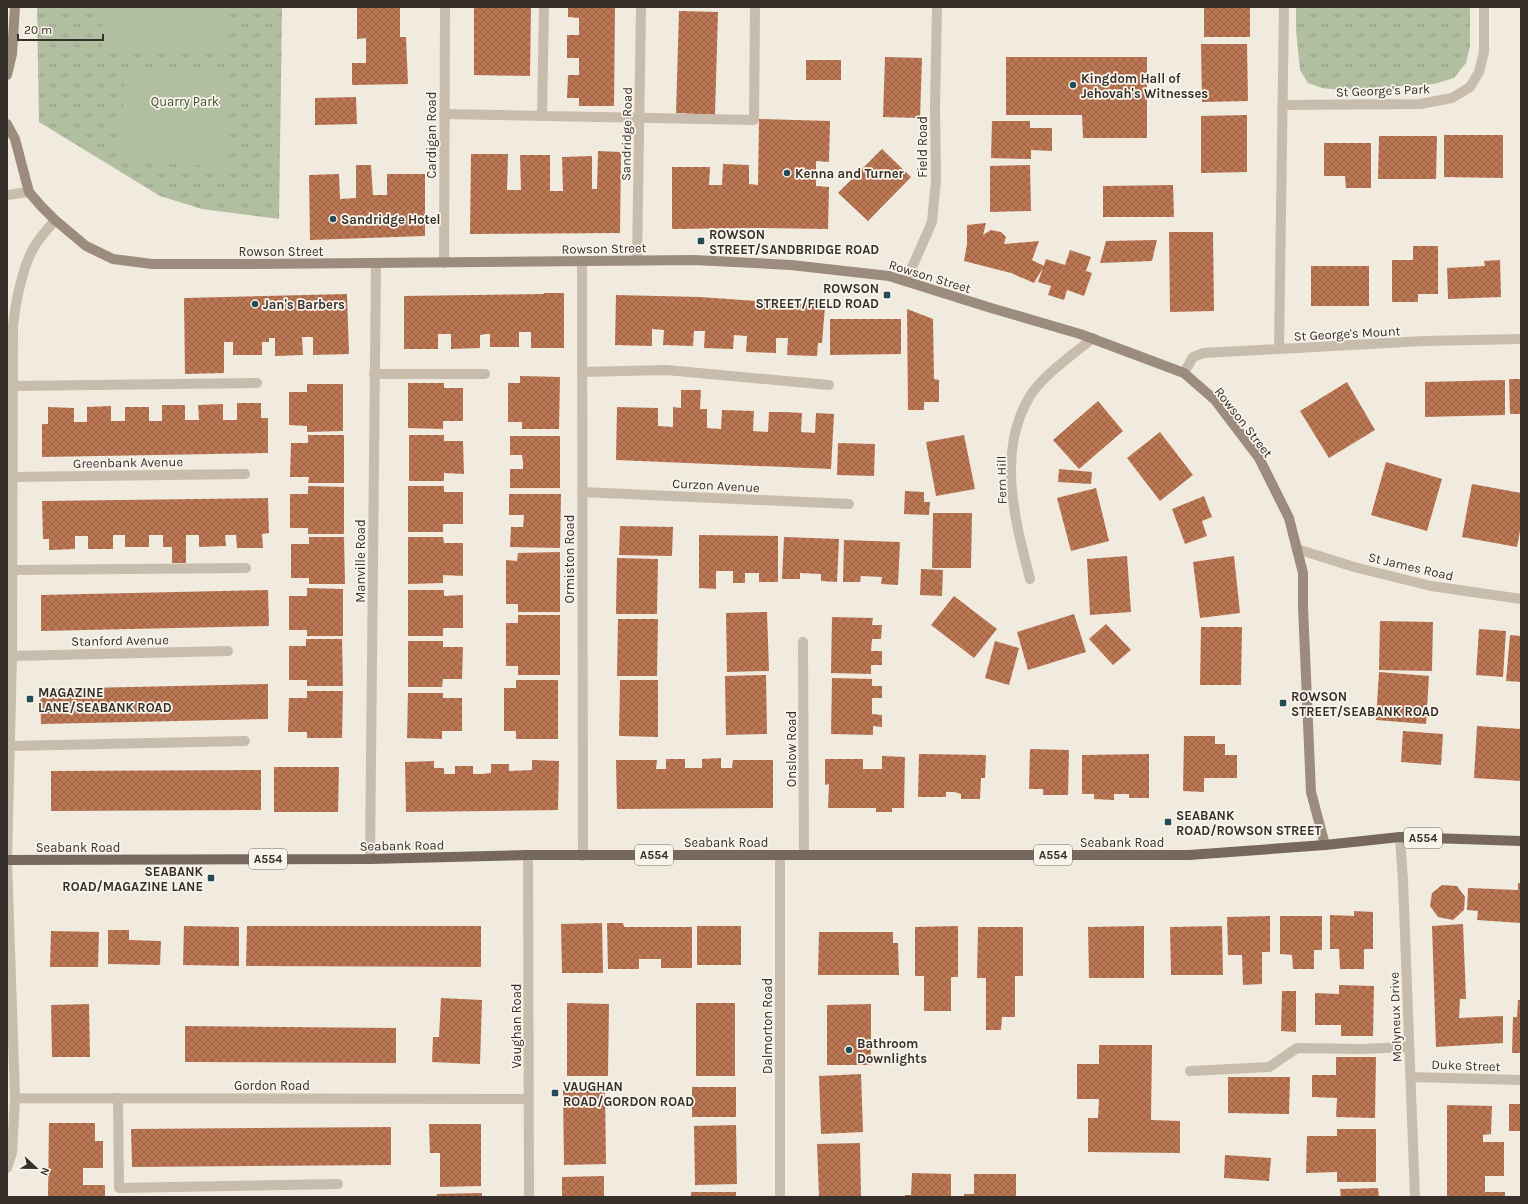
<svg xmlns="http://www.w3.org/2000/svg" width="1528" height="1204" font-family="Karla,sans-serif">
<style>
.grass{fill:url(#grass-tufts)}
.garden{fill:#b1bfa0}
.building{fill:url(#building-cross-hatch)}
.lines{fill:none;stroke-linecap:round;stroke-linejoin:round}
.lane{stroke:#c8bcac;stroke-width:10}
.street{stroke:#c8bcac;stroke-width:10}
.secondary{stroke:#9c8c7d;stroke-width:10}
.primary{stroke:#77685d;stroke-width:10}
.poi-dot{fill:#234c55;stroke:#f9f4eb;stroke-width:1.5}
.labels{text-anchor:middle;stroke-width:3.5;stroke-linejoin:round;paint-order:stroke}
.shield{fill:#f9f4eb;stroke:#716a64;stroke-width:1}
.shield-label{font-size:12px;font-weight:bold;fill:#372f2a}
.poi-label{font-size:13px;font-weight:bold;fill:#372f2a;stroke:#f9f4eb;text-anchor:start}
.street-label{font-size:13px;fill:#372f2a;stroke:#f9f4eb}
.park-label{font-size:13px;fill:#425330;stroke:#f9f4eb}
</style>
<defs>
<pattern id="grass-tufts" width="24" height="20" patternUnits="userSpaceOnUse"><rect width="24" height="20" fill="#b1bfa0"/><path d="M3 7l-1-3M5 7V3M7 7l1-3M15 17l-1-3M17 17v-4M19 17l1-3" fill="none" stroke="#919c83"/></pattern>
<pattern id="building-cross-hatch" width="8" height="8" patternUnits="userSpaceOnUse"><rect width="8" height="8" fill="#bb7753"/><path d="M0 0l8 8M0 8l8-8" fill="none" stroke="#996245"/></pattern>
</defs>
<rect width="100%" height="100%" fill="#f1eadf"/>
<path class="grass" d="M37 7H282L279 219 202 209 160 196 39 122Z
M1296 7H1470V46L1466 63 1454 78 1434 84 1341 90 1322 88 1308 83 1300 70 1296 30Z"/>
<path class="garden" d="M103 7H229V52L103 53Z
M126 70 230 74 228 167 118 161Z"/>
<path class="building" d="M357 7H400V37H406L408 84 352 85V63H366V38L357 39Z
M474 7H531L530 76 474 75Z
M568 7H615L614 106H579V98H567L568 75H579V58H567V35H579V18L568 17Z
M1204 7H1250V37H1204Z
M679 11 718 12 715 115 676 113Z
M1201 44H1247L1248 101 1202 102Z
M885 57 922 58 920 118 883 117Z
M1006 57H1147V138H1083L1082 115H1006Z
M806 60H841V80H806Z
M356 97 357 124 315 125V98Z
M1247 115V172L1201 173V116Z
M759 119 830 121 829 162 816 161V186L829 187 828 229 757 228 672 229V167H710L709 185H722L723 164 749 165V184L758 185Z
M992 121H1030V128H1052V151L1031 150V159L991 158Z
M1444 135H1503V178L1444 177Z
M1379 136H1437L1436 179H1378Z
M1324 143H1371V188H1346L1345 176H1324Z
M882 149 911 177 868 221 838 193Z
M598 151 621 152 620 233 470 234 471 154H508L507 190H521L520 155H550V191H563L562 157 592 156V189H597Z
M356 165H371L373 195H387V174H425V236L310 240 309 175 339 174 340 199 356 198Z
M1030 165 1031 211 990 212V166Z
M1173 185 1174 217H1103V186Z
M986 223 983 235 991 230 1001 232 1006 237 1004 244 1039 241 1032 260 1044 266 1034 283 1011 273 964 261 967 244V225Z
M1169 232H1213L1214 311 1170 312Z
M1157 240 1152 261 1100 263 1106 241Z
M1413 246H1438V294H1418V302H1392V260H1413Z
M1070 250 1091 257 1086 271 1092 273 1084 296 1067 290 1064 300 1048 295 1051 286 1038 282 1046 259 1065 265Z
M1500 260 1501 297 1448 299 1447 268 1485 266 1484 261Z
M1311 266H1369V306H1311Z
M544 293H564V348H531V332H519V347H490V334H486L480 335V348L451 349V334H438V349H404V296L544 294Z
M347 294 349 354 313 355V337H302L303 355 275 356V338H269V342H262V355H233V342H224V373L185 374 184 298Z
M616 295 700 297 825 306 822 343H818L817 356 787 355 788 338H776V353L746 352 747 336 734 335 733 349 704 348 705 331H694L693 346 663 345 664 330 652 329V346L615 345Z
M907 309 933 319 934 379 939 380V402H924V410H908Z
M830 319H901V354L830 355Z
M520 376 560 377 559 429H522V422H508V383H520Z
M1509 379H1521V414H1510Z
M1505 380V415L1425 417V382Z
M1347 382 1375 430 1329 458 1300 411Z
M408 383H444V388H463V421H443V429L408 428Z
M307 384H343V431L307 432V426L289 425V392H307Z
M681 390H701L700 409H707V428L721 429 722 410 754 411 753 431 768 432 769 412H785L802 413 801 432 815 433 816 413 834 414 831 469 616 460 617 407 658 408V426L673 427V407L681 408Z
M1098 401 1123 431 1079 469 1053 440Z
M237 403H261V418H268V453L42 457V424H48V407L74 408V422H87V407L111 406V421H125V407H149V421H162V405H185V420H199L198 405 223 404V420H237Z
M1160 432 1193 475 1160 501 1127 458Z
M308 435H344V483H308L309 477H290L291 443H308Z
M409 435H444V441H463L464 474 444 473V481H409Z
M964 435 975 489 936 496 926 442Z
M510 436H560V488H510V469H523V462L522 455H510Z
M838 443 875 444 874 476 837 475Z
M1386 462 1442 479 1427 531 1371 515Z
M1059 469 1092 472 1091 484 1058 482Z
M1472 484 1521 493V526L1517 547 1462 537Z
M308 486 344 487V534H308V528H290V494H308Z
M408 486H444V492H463V524H443V532H408Z
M1096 488 1109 541 1071 551 1057 498Z
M905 491 924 492V502H930L929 515 904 514Z
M509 494H561L560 548 510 547 511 527H523L524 515H509Z
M1204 496 1212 517 1202 521 1207 536 1185 544 1172 509Z
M268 498 269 533 262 534 263 548H237L236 535H225L226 546 199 547V535H186V563H172V547H163V535H149V547H125V535H113V549H88V536H75V549L49 550V539H43L42 501Z
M933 513H972L971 568H932Z
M620 526 673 527 672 556 619 555Z
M699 535 778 536V582H759V573H745V583H733V571H716V589L699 588Z
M309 537H344L345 584H309V578H291V544H309Z
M408 537H443L444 543H463V576L443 575V583L408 584Z
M784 537 839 539 837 582 821 581V574L800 573V579H782Z
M844 540 900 542 898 585 881 584 882 577 861 576 860 582H843Z
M560 552V612H518V604H506V560L517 561 518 553Z
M1127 556 1131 612 1090 615 1087 559Z
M1234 556 1240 613 1200 618 1193 562Z
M617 558 658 559 657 614H616Z
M921 569 943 570 942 596 920 595Z
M307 588 343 589V636H307V630H289V596H307Z
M268 590 269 626 41 631V595Z
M408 590H444V596L463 595V628H443V636H408Z
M954 596 997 629 974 658 931 625Z
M767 612 769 671 727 672 726 613Z
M1074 614 1086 652 1028 670 1017 632Z
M518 615H560V675H518V666H506V623H518Z
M832 617 873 618 872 625H882L881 639H872L871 651H882V665H871V674L831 673Z
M618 619H658L657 676H617Z
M1380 621 1433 622 1432 671 1379 670Z
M1106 624 1131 650 1113 665 1089 639Z
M1201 627H1242L1241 685H1200Z
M1479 629 1506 631 1503 677 1476 675Z
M1510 635 1521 636V682L1506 681Z
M306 639H342L343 686H307V680H289V646H306Z
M408 641H443V647H463L462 679H443L442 687H408Z
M995 641 1019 648 1009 685 985 678Z
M1379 672 1429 676 1426 724 1376 720Z
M766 675 767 734 726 735 725 676Z
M832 678 872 679V686H882V698H872V714L882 715V727L873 726V735L831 734Z
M516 680H558V739H516V731H504V688H516Z
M620 680H658V737L619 736Z
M268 684V719L41 724 40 689Z
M307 691H343L342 738H307V732H288L289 698H307Z
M408 693H443V698H462V731H442V739L407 738Z
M1477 726 1521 729V781L1474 778Z
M1403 731 1443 734 1441 765 1401 762Z
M1184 736H1215V744H1225V755H1237V778H1204V792L1183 791Z
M1030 749 1069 750 1068 795H1043V789H1029Z
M919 754 986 755 985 778H981L980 799H961V794L954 792H946V797H918Z
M1149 754V798H1129V794H1114V800L1094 799V794H1082V755Z
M882 756 905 757 904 808H892V812H876V808H828L829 784 825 785V759H863V769H882Z
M721 758V768H732L733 760H773V808L617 809 616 760H657L656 769H666V759H685V768H702V759Z
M532 760 559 761 558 810 406 812 405 762 434 761V768H444V774H455V766H473V774H481L491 773V764H509V771L532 770Z
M274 767H339L338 812H274Z
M261 770V810L51 811V771Z
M1518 883H1521V923L1477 920 1478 911 1467 910 1468 888 1518 890Z
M1442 885 1457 886 1465 897 1464 910 1453 920 1438 917 1430 906 1432 893Z
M1354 911 1373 912V949H1364V969H1340L1339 949H1330V915L1354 916Z
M1270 916V952H1262V984L1243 985 1242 955H1228L1227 917Z
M1280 916H1322V950H1314V969H1293L1292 955 1280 954Z
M602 923 603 973H562L561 924Z
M607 923H623L624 927H692V968H661V959H639V969H608Z
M1463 924 1466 999H1460L1459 1018 1503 1016V1043L1436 1047 1432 926Z
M184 926 239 927V966L183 965Z
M247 926H481V967L246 966Z
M697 926H741V965H697Z
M958 926V977H951V1011H924V976H915V927Z
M1144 926V978H1089L1088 927Z
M1222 926 1223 975H1171L1170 927Z
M978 927H1023V976H1015V1017H1002L1001 1030H986V978H977Z
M108 930H129V940L161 941 160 965 108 964Z
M51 931 99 932 98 967H50Z
M819 932H893V943H898L899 975H818Z
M1339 985 1374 986 1373 1036H1341V1025H1315V993L1339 994Z
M1282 991H1296V1032L1281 1031Z
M441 998 482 1000 480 1064 432 1062 433 1037H439Z
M1518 1000H1521V1053H1512L1513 1017H1517Z
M567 1003 609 1004 608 1076H567Z
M696 1003H735V1076H696Z
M89 1004 90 1057H52L51 1005Z
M871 1004V1065H827V1005Z
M185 1026 396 1028V1063L185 1062Z
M1099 1045H1152L1151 1120 1180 1121V1153L1088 1152V1118H1098L1099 1099H1077V1064H1099Z
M1336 1057H1376L1375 1118 1336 1117 1337 1098 1312 1097V1075H1336Z
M861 1074 863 1132 821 1134 819 1076Z
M1228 1077H1290L1289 1114 1228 1113Z
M692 1087H736V1117H692Z
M605 1089 606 1164 564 1165 563 1090Z
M1509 1104H1521V1131H1509Z
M1447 1105 1492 1106 1491 1134 1483 1135V1142H1504V1176H1485V1192H1505V1197H1447Z
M49 1123H95V1141H103V1168H83V1185H105V1197H48Z
M429 1124H481V1186L440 1187V1153H430Z
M736 1125 737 1184 695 1185 694 1126Z
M391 1127V1165L132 1167 131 1129Z
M1337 1129H1376V1182H1337V1172L1306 1173 1307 1136H1337Z
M860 1143 861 1197H819L817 1144Z
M1225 1155 1271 1158 1269 1181 1224 1178Z
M912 1173 951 1174V1197H905V1195H911Z
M974 1174H1016V1197H964V1194H974Z
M604 1176V1197H562V1177Z
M1378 1188 1379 1197H1341L1340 1189Z
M691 1192H736V1197H691Z
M482 1193V1197H437V1194Z"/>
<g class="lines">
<path class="lane" d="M444 114 754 120 755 7
M542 116 544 7
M7 195 29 192
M582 372 666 370 829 385
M374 374H485
M13 386 257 383
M12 570 246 568
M10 746 245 741
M1190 1071 1269 1067 1297 1048 1361 1049 1409 1047
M118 1098 119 1188 338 1184"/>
<path class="street" d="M1282 105 1420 104 1452 98 1470 87 1479 72 1484 52V7
M637 261 641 7
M582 262 583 856
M444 263 445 7
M906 281 932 222 936 180 935 108 937 7
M1279 349 1284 7
M1184 373 1193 357 1204 353 1424 341 1521 339
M12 477 245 474
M582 492 849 504
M1297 549 1354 567 1431 586 1521 599
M1030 579C1015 520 996 452 1030 396 1042 376 1075 353 1093 338
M803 642 804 855
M12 656 228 651
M1400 837 1403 881 1415 1197
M528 855 529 1197
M370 859 376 263
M1410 1077 1521 1080
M15 1098 529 1099
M7 1168 12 1153 15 1098 7 860 12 656 13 327C15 304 23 263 36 244 41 236 49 228 55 220
M780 1197V855"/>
<path class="secondary" d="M7 75 12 54 15 7
M7 124 15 139 29 192 41 206 55 220 86 246 113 259 152 264H252L694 260 791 265 889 276 991 308 1080 334 1184 373 1215 400 1259 458 1289 518 1303 573V607L1311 792 1325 845"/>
<path class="primary" d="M7 860 370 859 528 855H1189L1325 845 1400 837 1521 841"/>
</g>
<g class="poi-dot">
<circle cx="1073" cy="85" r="4"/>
<circle cx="787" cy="173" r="4"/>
<circle cx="333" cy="219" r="4"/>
<rect x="697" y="237" width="8" height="8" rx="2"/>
<rect x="883" y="291" width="8" height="8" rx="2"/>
<circle cx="255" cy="304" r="4"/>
<rect x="26" y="695" width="8" height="8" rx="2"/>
<rect x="1279" y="699" width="8" height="8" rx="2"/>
<rect x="1164" y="818" width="8" height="8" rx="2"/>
<rect x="207" y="874" width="8" height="8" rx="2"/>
<circle cx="849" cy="1050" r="4"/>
<rect x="551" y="1089" width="8" height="8" rx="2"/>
</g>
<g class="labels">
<g class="shield">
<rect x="1404" y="828" width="38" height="20" rx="3"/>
<rect x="635" y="845" width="38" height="20" rx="3"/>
<rect x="1034" y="845" width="38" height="20" rx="3"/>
<rect x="249" y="849" width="38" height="20" rx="3"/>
</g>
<g class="shield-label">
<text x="1423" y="842">A554</text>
<text x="654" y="859">A554</text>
<text x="1053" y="859">A554</text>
<text x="268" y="863">A554</text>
</g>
<g class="poi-label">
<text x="1081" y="83">Kingdom Hall of<tspan x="1081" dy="15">Jehovah's Witnesses</tspan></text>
<text x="795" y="178">Kenna and Turner</text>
<text x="341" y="224">Sandridge Hotel</text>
<text x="709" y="239">ROWSON<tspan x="709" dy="15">STREET/SANDBRIDGE ROAD</tspan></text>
<text x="879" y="293" text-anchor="end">ROWSON<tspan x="879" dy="15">STREET/FIELD ROAD</tspan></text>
<text x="263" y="309">Jan's Barbers</text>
<text x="38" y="697">MAGAZINE<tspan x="38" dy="15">LANE/SEABANK ROAD</tspan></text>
<text x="1291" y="701">ROWSON<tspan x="1291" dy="15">STREET/SEABANK ROAD</tspan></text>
<text x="1176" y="820">SEABANK<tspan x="1176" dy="15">ROAD/ROWSON STREET</tspan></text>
<text x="203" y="876" text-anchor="end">SEABANK<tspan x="203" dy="15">ROAD/MAGAZINE LANE</tspan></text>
<text x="857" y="1048">Bathroom<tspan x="857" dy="15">Downlights</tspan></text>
<text x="563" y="1091">VAUGHAN<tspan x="563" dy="15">ROAD/GORDON ROAD</tspan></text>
</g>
<g class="street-label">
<text transform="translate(1383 90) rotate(-2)" y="5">St George's Park</text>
<text transform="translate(626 134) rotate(-89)" y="5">Sandridge Road</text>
<text transform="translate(431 135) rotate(-90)" y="5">Cardigan Road</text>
<text transform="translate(922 147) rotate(-90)" y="5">Field Road</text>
<text transform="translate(604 248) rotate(-1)" y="5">Rowson Street</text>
<text x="281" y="256">Rowson Street</text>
<text transform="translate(930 276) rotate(17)" y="5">Rowson Street</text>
<text transform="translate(1347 333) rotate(-3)" y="5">St George's Mount</text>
<text transform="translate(1244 422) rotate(52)" y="5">Rowson Street</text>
<text transform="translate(128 462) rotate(-1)" y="5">Greenbank Avenue</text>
<text transform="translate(1001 480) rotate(-91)" y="5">Fern Hill</text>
<text transform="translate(716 485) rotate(3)" y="5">Curzon Avenue</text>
<text transform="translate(569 559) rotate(-90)" y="5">Ormiston Road</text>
<text transform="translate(360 561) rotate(-90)" y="5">Manville Road</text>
<text transform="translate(1411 566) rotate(13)" y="5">St James Road</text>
<text transform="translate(120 640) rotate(-1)" y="5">Stanford Avenue</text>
<text transform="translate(791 749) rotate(-90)" y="5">Onslow Road</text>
<text x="726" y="847">Seabank Road</text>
<text x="1122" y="847">Seabank Road</text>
<text transform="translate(402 845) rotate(-1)" y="5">Seabank Road</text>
<text x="78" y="852">Seabank Road</text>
<text transform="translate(1395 1017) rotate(-92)" y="5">Molyneux Drive</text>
<text transform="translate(516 1026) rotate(-90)" y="5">Vaughan Road</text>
<text transform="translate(767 1026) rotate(-90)" y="5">Dalmorton Road</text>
<text transform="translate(1466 1065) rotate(2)" y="5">Duke Street</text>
<text x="272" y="1090">Gordon Road</text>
</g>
<g class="park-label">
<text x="185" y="106">Quarry Park</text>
</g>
</g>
<rect width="1528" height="1204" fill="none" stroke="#372f2a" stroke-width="16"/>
<g transform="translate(36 1168) rotate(112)" stroke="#f9f4eb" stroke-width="3" paint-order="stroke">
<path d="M0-3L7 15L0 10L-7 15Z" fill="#372f2a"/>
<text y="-6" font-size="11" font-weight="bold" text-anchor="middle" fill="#372f2a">N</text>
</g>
<path d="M18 34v6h85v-6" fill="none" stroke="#372f2a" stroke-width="2"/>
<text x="24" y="34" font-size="12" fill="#372f2a" stroke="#f9f4eb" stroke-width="3" paint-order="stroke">20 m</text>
</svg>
